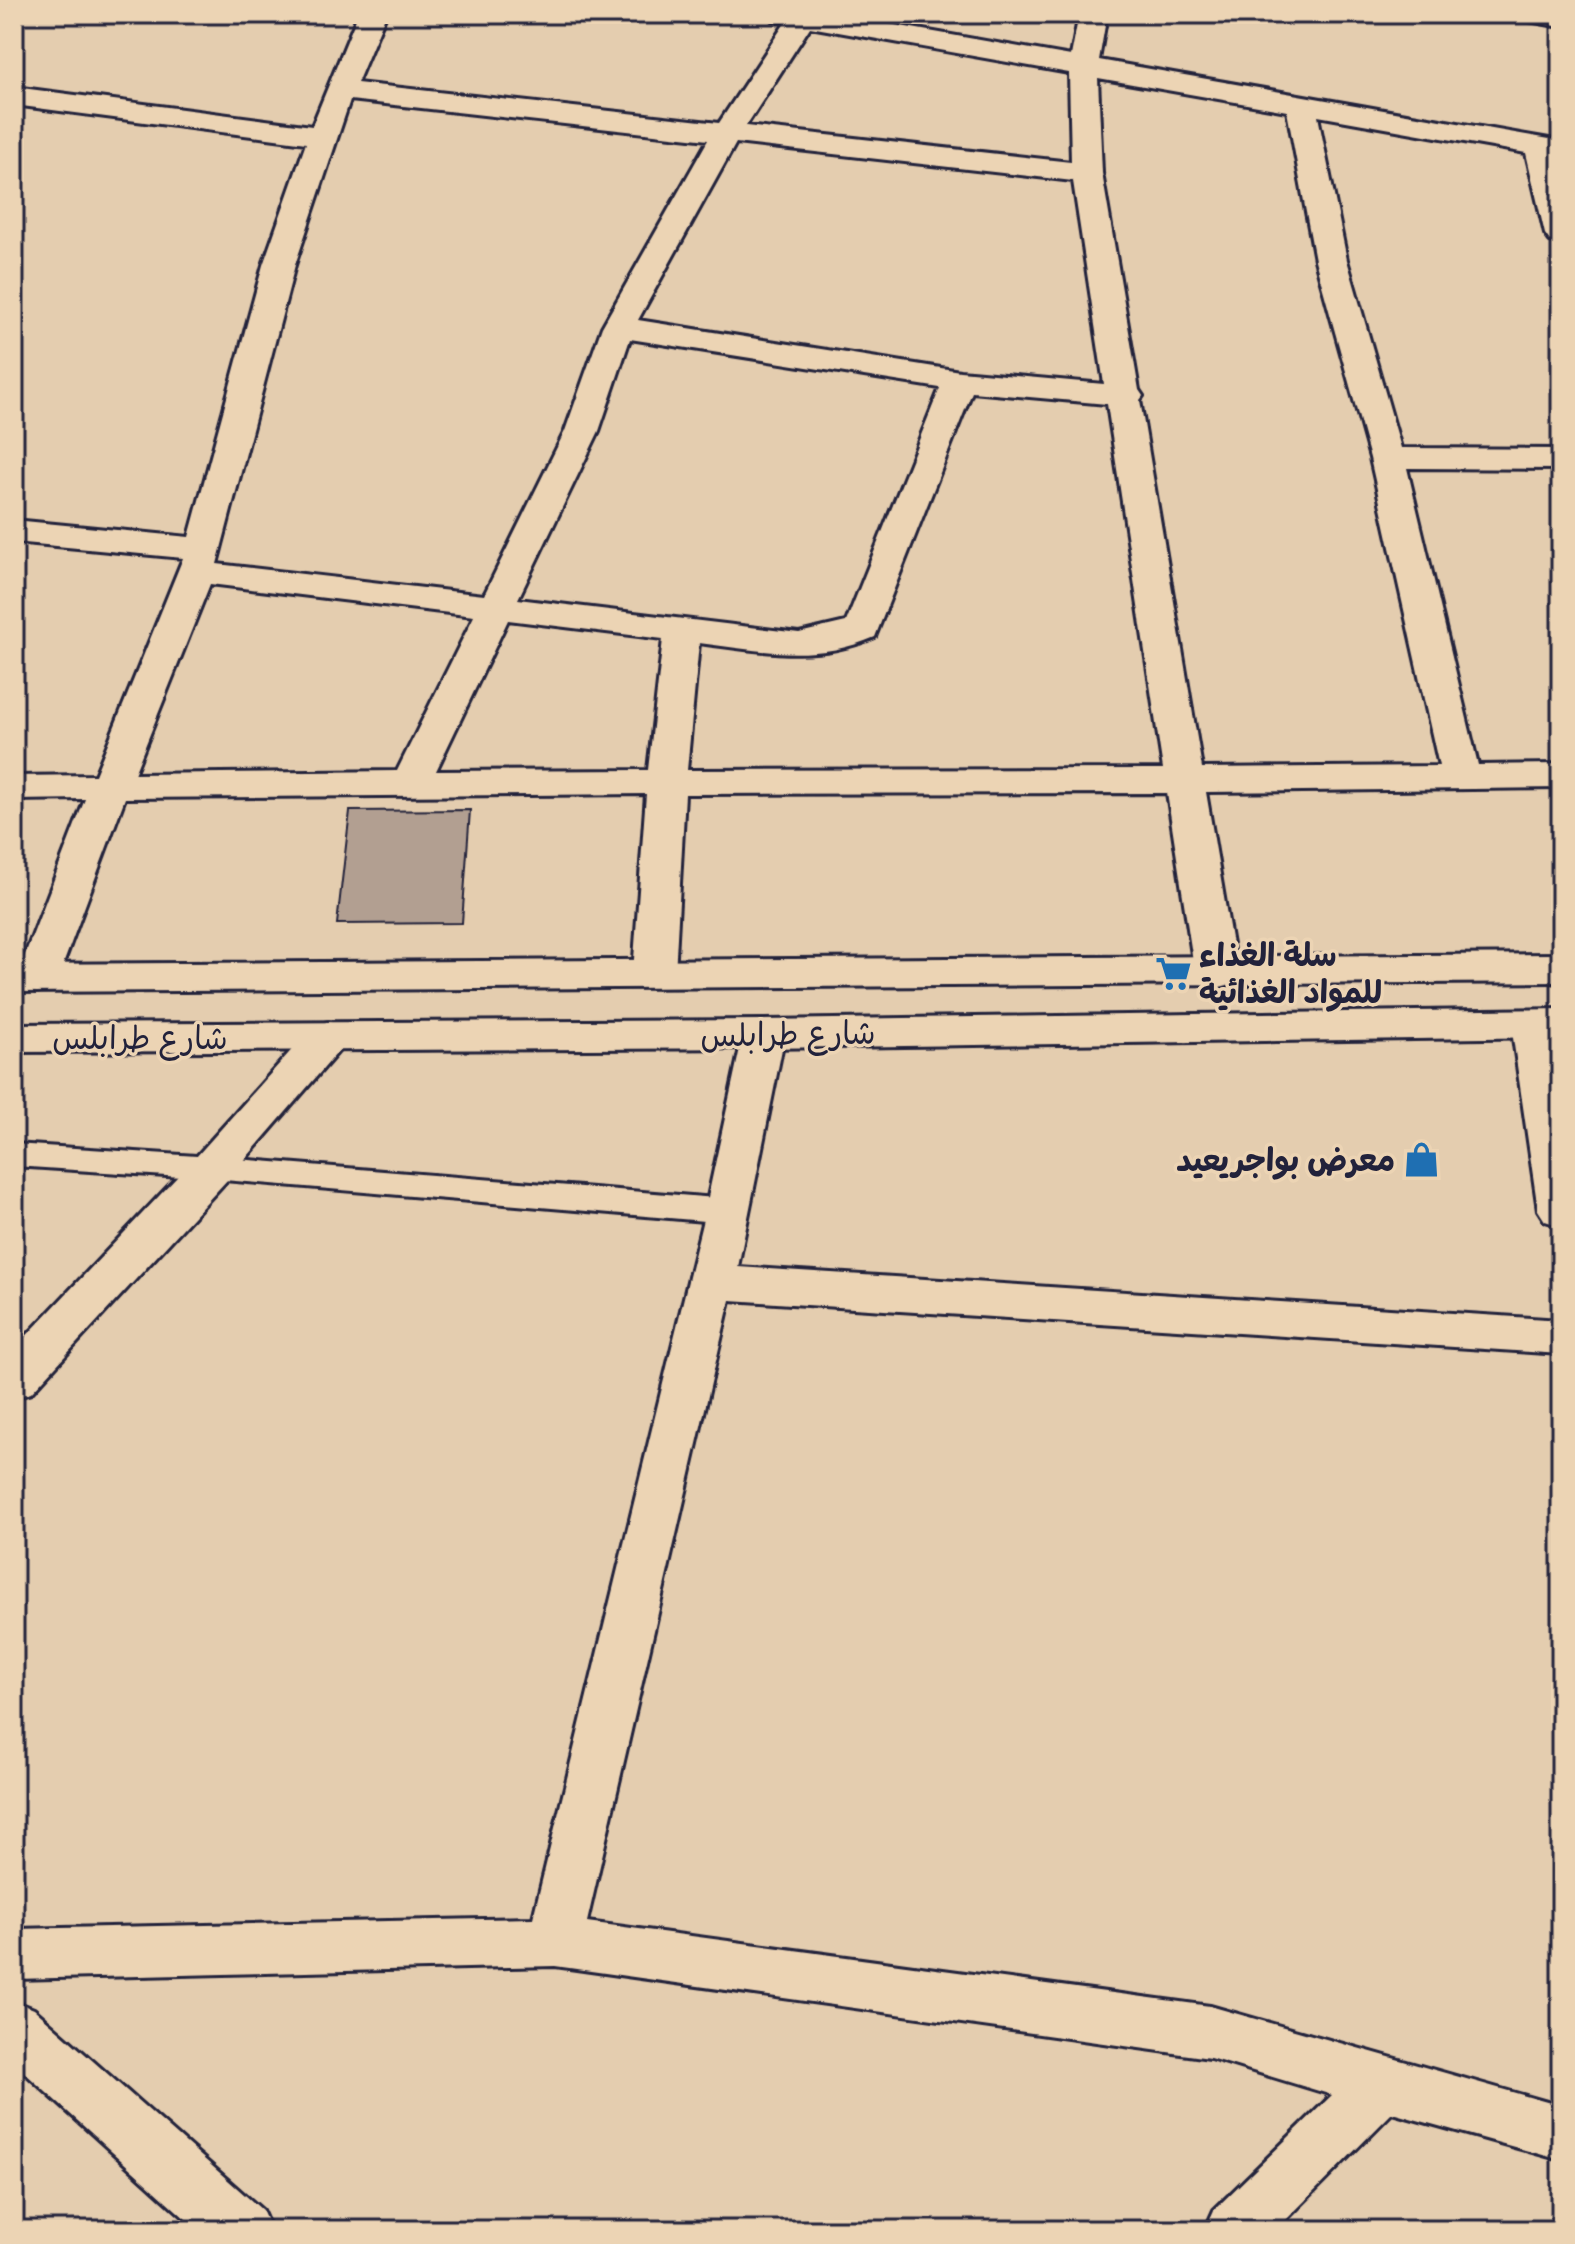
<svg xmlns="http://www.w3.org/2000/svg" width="1575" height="2244" font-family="'Indie Flower','Playpen Sans Arabic',sans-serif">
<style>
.building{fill:#b29f91;stroke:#22223b;stroke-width:2}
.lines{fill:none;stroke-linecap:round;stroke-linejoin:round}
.lane-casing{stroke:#22223b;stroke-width:6}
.street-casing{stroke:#22223b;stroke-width:6}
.secondary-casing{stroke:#22223b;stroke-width:6}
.lane{fill:#ecd4b4;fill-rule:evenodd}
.street{fill:#ecd4b4;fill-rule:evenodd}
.secondary{fill:#ecd4b4;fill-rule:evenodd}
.labels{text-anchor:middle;stroke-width:7;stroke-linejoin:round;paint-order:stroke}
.poi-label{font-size:32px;font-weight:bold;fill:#22223b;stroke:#ecd4b4;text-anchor:start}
.street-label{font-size:32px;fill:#22223b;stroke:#ecd4b4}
</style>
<rect width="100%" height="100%" fill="#e4cdaf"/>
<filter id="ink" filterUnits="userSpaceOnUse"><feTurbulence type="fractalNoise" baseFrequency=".0125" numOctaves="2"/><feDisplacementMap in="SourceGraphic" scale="16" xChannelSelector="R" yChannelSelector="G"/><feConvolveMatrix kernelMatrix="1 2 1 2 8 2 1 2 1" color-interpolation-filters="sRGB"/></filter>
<g filter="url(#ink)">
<path class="building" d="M470 810 462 923 337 924 350 811Z"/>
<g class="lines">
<defs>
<path id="lane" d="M14 1144 212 1157 728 1199 740 1203 744 1211 740 1219 728 1223 212 1179 14 1166Z"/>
<path id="street" d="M358 14H386L357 83 719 123 785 23 773 20 769 14H832L1071 56 1079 14H1107L1099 60 1561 141V159L1557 158 1561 173V243L1550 241 1545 234 1526 153 1318 116 1347 260 1401 448 1561 449V469L1407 468 1478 765 1561 764V788L1206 792 1237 974 1231 984 1216 988 1201 984 1195 974 1167 793 685 794 675 973 669 983 654 987 639 983 633 973 646 794 125 798 58 978 52 988 37 992 22 988 16 978 85 799 14 800V776L95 775 183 558 14 542V520L189 537 263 265 306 143 14 105V87L312 126ZM810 27 1069 73 1071 162 746 126ZM1098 78 1287 111 1315 260 1370 458 1439 766 1202 768 1140 400 1143 396 1139 390 1102 173ZM350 100 708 140 602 327 565 431 484 595 217 564 295 265ZM736 143 1073 181 1104 384 960 371 638 320ZM630 339 940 388 846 622 799 633 518 599 599 431ZM972 392 1107 404 1163 769 687 770 699 643C761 651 816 663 875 637ZM210 584 474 616 397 771 134 774ZM508 620 663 639 648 770 436 771Z
M1532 1010 1547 1014C1572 1054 1561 1176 1561 1226L1545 1221 1538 1210 1511 1024 1517 1014Z
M764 1020 779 1024 785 1034 738 1267 1561 1320V1354L730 1300 587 1922 1210 2006 1561 2106V2160L1392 2113 1276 2230H1205L1214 2210 1332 2095 1210 2058 555 1966 14 1979V1929L533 1918 705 1211 743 1034 749 1024Z
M328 1022 343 1026 349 1036 343 1046 228 1179 31 1393 14 1398V1349L196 1157 313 1026Z
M14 2001 34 2009 262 2210 271 2230H198L14 2063Z"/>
<path id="secondary" d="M1520 14H1561V27L1524 20Z
M1561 954V982L14 992V964Z
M1561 1009V1037L764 1048 14 1052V1024L764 1020Z"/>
</defs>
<use href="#lane" class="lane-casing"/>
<use href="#street" class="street-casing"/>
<use href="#secondary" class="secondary-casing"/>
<use href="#lane" class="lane"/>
<use href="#street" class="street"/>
<use href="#secondary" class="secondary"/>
</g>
</g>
<defs>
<symbol id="supermarket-bare" viewBox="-9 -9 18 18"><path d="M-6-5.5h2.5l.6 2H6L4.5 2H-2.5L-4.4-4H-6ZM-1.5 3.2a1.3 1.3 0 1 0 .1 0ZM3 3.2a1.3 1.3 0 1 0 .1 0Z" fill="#1f6fb2" stroke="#ecd4b4" stroke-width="2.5" paint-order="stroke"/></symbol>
<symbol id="shop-bare" viewBox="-9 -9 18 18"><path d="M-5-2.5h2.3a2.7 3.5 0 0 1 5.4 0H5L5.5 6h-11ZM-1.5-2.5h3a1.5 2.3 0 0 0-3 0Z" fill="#1f6fb2" stroke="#ecd4b4" stroke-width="2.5" paint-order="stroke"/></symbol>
</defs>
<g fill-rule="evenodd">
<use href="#supermarket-bare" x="1148" y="948" width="51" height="51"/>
<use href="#shop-bare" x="1396" y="1134" width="51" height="51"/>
</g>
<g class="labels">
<g class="poi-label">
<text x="1199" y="966">سلة الغذاء<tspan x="1199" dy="37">للمواد الغذائية</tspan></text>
<text x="1395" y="1171" text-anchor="end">معرض بواجريعيد</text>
</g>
<g class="street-label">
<text transform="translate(788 1034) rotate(-1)" y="11">شارع طرابلس</text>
<text x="140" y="1049">شارع طرابلس</text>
</g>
</g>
<rect width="1575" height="2244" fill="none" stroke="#ecd4b4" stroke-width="48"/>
<rect x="24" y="24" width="1527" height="2196" fill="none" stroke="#22223b" stroke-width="3" filter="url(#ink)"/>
</svg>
